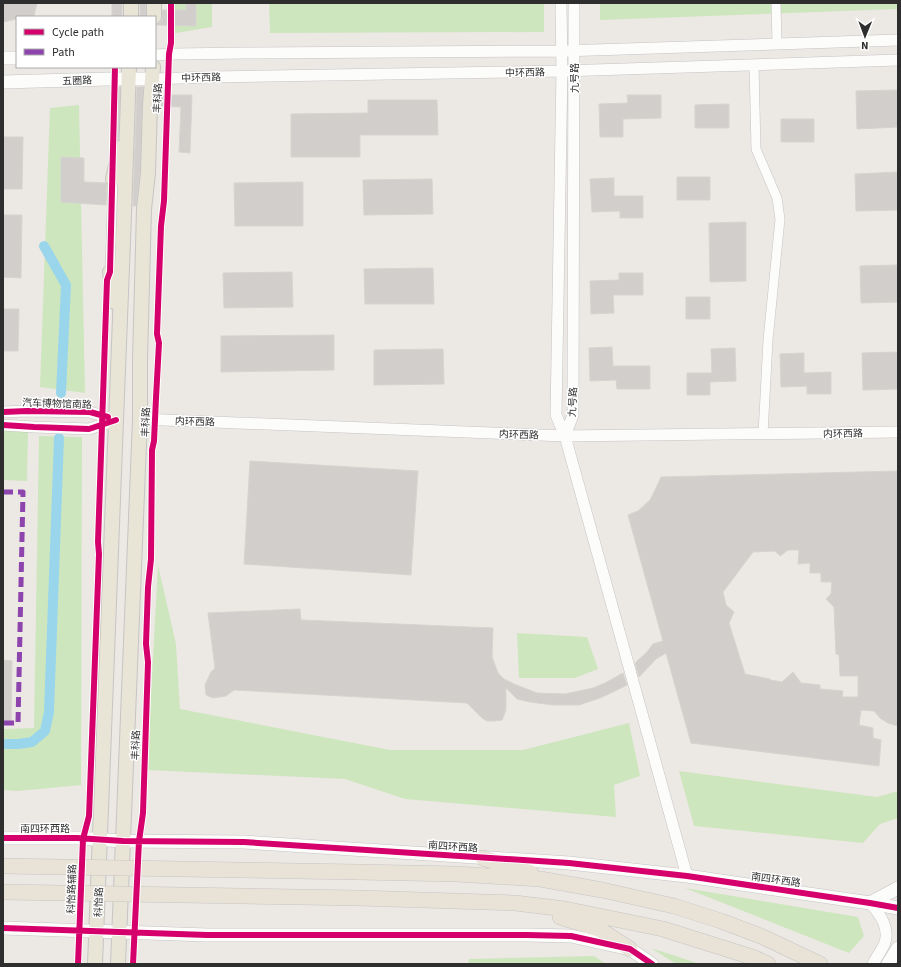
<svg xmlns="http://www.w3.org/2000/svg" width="901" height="967" font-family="'Source Sans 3','Noto Sans SC',sans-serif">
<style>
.green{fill:#cee6be}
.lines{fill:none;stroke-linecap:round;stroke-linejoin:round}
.canal{stroke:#99d6ec;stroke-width:10}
.building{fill:#d1cecb;stroke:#d7d4d0;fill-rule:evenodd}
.minor-casing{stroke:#c5c4c5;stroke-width:10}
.tertiary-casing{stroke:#c5c4c5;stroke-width:12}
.secondary-casing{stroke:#c5c4c5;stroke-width:14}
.primary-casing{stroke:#c6c5c4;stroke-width:16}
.trunk-casing{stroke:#c6c5c4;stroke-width:16}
.minor{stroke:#fcfcfb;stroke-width:9}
.tertiary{stroke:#fcfcfb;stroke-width:11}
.secondary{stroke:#fcfcfb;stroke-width:13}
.primary{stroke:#e8e4d6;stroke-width:14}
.trunk{stroke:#e9e2d6;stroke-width:15}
.trunk-bridge-casing{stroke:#c6c5c4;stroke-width:16;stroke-linecap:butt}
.trunk-bridge{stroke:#e9e2d6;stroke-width:15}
.quiet{stroke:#8e44ad;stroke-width:5;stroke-dasharray:10 5;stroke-linecap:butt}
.cycleway-casing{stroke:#fff;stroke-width:8}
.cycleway{stroke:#d6006c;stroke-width:6}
.labels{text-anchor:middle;stroke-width:3;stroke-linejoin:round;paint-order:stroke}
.street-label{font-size:10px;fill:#2e2e2e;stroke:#fff}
</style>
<rect width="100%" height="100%" fill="#ece8e4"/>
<path class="green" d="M171 3H212V27L170 34Z
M269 3H544V32L270 33Z
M600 3H898V9L600 20Z
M79 105 85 393 40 387 50 108Z
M28 429 27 481 3 480V430Z
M39 436 82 437 81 785 17 791 3 790V729L34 728Z
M158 565 176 644 180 709 390 750H523L629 723 640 776 614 785 616 817 405 799 345 779 147 770Z
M517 633 587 637 598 669 575 678H519Z
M679 771 877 797 898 791V818L880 824 863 843 694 826Z
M685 888 858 917 864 936 849 953Z
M651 948 700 964H676Z
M594 956 606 964H468L469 959Z"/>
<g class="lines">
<path class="canal" d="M44 246 66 285 61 393
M3 744H18L32 742 45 731 49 712 59 438"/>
</g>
<path class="building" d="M3 3H37L34 16 29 17H17V19L3 22Z
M112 3H122V17H112Z
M140 3H146V17H140Z
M186 3H196V26L157 25 162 21V10H186Z
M112 87H120L118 140 114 143 111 147Z
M137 87H143L140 172 136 206H133Z
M898 90V127L857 129 856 91Z
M159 95H192L190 153 179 152 181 107 158 106Z
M627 95H661V118L623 119V137H600L599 104 628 103Z
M368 100H437L438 135H360V157H291V114L368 113Z
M729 104V128H695V105Z
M781 119H814V142H781Z
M3 137H23L22 189H3Z
M61 157 84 158V182L106 183 107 185 106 205 61 202Z
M898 172V210L856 211 855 174Z
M677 177H710V200H677Z
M614 178V196H643V218H620V211L592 212 590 179Z
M432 179 433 214 364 215 363 180Z
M303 182V226H235L234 183Z
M3 215H22L21 278 3 277Z
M746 222V281L710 282 709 223Z
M898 265V302L861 303 860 266Z
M433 268 434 304H365L364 269Z
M292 272 293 307 224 308 223 273Z
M619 273H643V295H613L614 313 591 314 590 281 619 280Z
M686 297H710V319H686Z
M3 309H19L18 351H3Z
M334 335V370L221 372V336Z
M612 347 613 366H650V389H617L616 380 590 381 589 348Z
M735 348 736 381 710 382V395H687V373H712L711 349Z
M443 349 444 384 374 385V350Z
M898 352V389L863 390 862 353Z
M804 353V373L831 372V394H807V386L781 387 780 354Z
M250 461 418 471 411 575 244 564Z
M898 471V726L888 723 880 718 874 711 861 710 859 725 873 728V738L881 740 879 766 691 743 666 653 656 659 639 677 635 663 647 652 653 644 663 641 628 515 638 511 650 500 657 486 661 477ZM788 550H799L798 564 810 563V573H821V582H832L831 594 826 599 834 607 836 654 839 655 840 676H858V697H842L843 691 820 689V685L801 683 793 672 782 682 770 680V679L745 674 729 623 734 612 726 605 723 592 753 552 775 551 780 556Z
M300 609 301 620 493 628 492 657 498 673 504 679 514 684 537 693 565 694 593 688 605 683 623 673 627 685 617 690 600 698 579 705H553L530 702 517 699 506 688V710L502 720 495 721H487L482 718 467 703 234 690 226 696 213 698 206 695 205 685 211 672 215 668 208 613Z
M3 660 12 661 11 721H3Z"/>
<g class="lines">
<defs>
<path id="minor" d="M776 3 777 43
M754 65 756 149 777 198 780 219 768 340 763 434
M110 272 113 179"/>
<path id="tertiary" d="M561 3 562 71 556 415 565 436 687 876
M155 55 175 54 245 53 562 51 898 40
M152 79 211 77 562 71 898 60
M3 412 27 411 90 412 116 420
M140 419 565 436 898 432
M3 425 34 427 89 429 116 420
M565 436 573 415 574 3
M870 903C880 914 891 929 884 945 881 951 876 958 873 964"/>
<path id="secondary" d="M3 58H17
M3 82 108 79H152
M3 838H77L123 841 244 842 569 863 687 876 870 903 898 908
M870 903 898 888
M3 928 207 935H527L571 936 630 949 652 964
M888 964 898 948"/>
<path id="primary" d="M154 3V17
M131 17V3
M113 179 120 148
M110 272 114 302
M95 964 124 215 129 67
M118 964 140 419V360L144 209 148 173 150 105 153 67"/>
<path id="trunk" d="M483 858 531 873
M358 872 456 874 540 879 602 890 674 906 721 921 763 937 820 964
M359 898 515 903 565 909 663 929 755 958 768 964
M560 917 599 929 630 949"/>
</defs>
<use href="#minor" class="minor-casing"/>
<use href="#tertiary" class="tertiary-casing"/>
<use href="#secondary" class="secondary-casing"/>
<use href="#primary" class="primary-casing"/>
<use href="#trunk" class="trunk-casing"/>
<use href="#minor" class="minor"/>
<use href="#tertiary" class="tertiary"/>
<use href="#secondary" class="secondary"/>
<use href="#primary" class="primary"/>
<use href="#trunk" class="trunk"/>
<defs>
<path id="trunk-bridge" d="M3 866 358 872
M3 892 359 898"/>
</defs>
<use href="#trunk-bridge" class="trunk-bridge-casing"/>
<use href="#trunk-bridge" class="trunk-bridge"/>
<path class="quiet" d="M3 492H23L18 723H3"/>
<defs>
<path id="cycleway" d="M3 412 27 411 90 412 108 417
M3 425 34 427 89 429 116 420
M3 838H77L123 841 244 842 569 863 687 876 870 903 898 908
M3 928 207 935H527L571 936 630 949 652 964
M78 964 83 839 89 816 99 554 98 542 107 280 110 272 115 67
M133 964 139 841 143 813 148 662 146 644 148 587 151 559 152 450 154 441 156 398 159 343 157 334 161 226 164 201 169 54 171 43V3"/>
</defs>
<use href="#cycleway" class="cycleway-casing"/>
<use href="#cycleway" class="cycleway"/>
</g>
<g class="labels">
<g class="street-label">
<text transform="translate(525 72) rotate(-1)" y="4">中环西路</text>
<text transform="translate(201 77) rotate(-2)" y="4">中环西路</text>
<text transform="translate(574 78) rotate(-90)" y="4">九号路</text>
<text transform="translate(77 80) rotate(-2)" y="4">五圈路</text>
<text transform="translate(157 98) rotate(-87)" y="4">丰科路</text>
<text transform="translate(572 402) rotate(-87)" y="4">九号路</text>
<text transform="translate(57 403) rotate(2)" y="4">汽车博物馆南路</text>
<text transform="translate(195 421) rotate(2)" y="4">内环西路</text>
<text transform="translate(145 422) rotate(-88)" y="4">丰科路</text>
<text transform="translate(843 433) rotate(-1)" y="4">内环西路</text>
<text transform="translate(519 434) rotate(2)" y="4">内环西路</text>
<text transform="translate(135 745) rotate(-88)" y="4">丰科路</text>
<text x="45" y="832">南四环西路</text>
<text transform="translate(453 846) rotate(4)" y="4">南四环西路</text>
<text transform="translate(776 879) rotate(8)" y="4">南四环西路</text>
<text transform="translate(71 889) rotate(-88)" y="4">科怡路辅路</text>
<text transform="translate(98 902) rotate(-88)" y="4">科怡路</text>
</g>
</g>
<rect width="901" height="967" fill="none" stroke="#2e2e2e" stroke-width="8"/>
<rect x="16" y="16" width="140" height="52" fill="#ffffff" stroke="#ababab"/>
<rect x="24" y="29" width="20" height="6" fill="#d6006c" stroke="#ababab"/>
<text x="52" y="36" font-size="12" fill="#2e2e2e">Cycle path</text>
<rect x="24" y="49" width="20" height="6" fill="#8e44ad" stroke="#ababab"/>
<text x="52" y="56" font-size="12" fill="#2e2e2e">Path</text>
<g transform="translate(865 36) rotate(181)" stroke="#ffffff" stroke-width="3" paint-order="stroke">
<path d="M0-3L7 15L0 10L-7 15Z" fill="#2e2e2e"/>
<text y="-6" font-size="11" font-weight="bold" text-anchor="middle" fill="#2e2e2e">N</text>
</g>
</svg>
